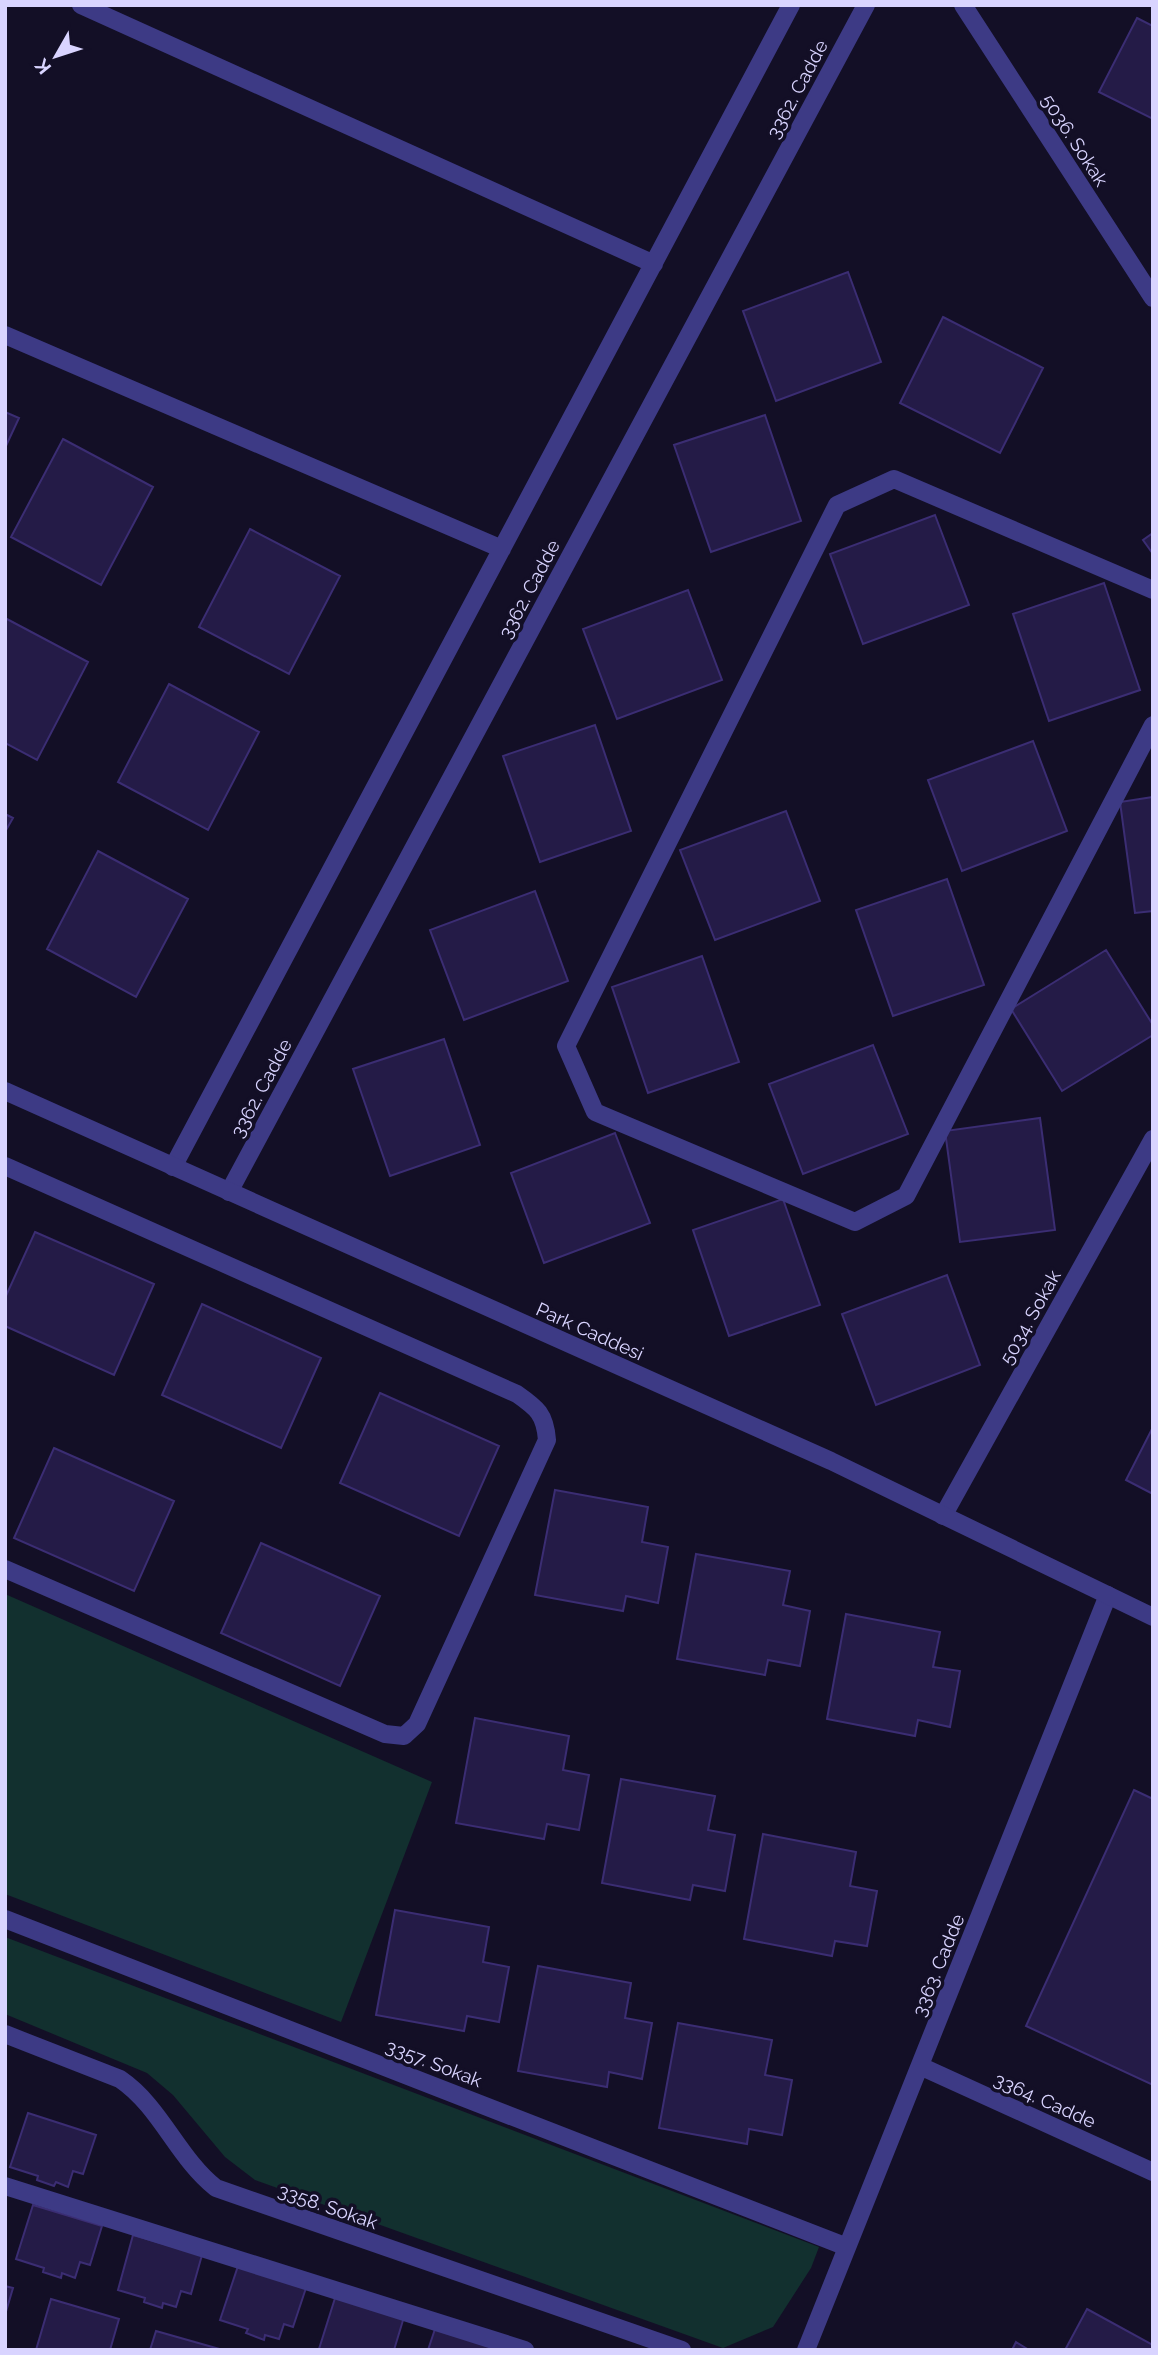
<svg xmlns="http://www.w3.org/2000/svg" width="1158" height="2355" font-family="Raleway,sans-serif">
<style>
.green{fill:#12302f}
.building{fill:#241b47;stroke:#3b2d73;stroke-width:2}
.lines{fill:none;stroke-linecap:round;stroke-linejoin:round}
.minor{stroke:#3d3a85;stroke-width:18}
.tertiary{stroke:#3d3a85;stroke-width:18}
.labels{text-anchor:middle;stroke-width:7;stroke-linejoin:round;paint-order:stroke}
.street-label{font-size:19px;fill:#d9d4ff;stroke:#130f26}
</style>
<rect width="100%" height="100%" fill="#130f26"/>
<path class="green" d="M5 1594 432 1782 341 2022 5 1894Z
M5 1937 819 2247 811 2268 773 2327 723 2348 255 2180 225 2157 173 2095 147 2073 5 2014Z"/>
<path class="building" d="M1137 18 1153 26V119L1099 92Z
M848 272 881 362 776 401 743 311Z
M943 317 1043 368 1000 453 900 403Z
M5 412 19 418 5 448Z
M765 415 801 521 711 552 674 445Z
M63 439 153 487 101 585 11 537Z
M935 515 969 605 863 644 830 554Z
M250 529 340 576 289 674 199 627Z
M1153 533V554L1143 540Z
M1104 583 1140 690 1049 721 1013 614Z
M688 590 722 680 617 719 583 629Z
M5 618 88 662 37 760 5 743Z
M169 684 259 732 208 830 118 782Z
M595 725 631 831 540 862 503 756Z
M1033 741 1067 831 962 871 928 780Z
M1153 797V911L1135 913 1120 802Z
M786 811 820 901 715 940 680 850Z
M5 814 13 818 5 832Z
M98 851 188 899 136 997 47 949Z
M947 879 984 985 893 1016 856 910Z
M535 891 568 981 464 1020 430 930Z
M1106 950 1153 1025V1035L1062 1091 1011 1009Z
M702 956 739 1062 648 1093 612 987Z
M444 1039 480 1145 390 1176 353 1069Z
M873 1045 908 1134 803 1174 769 1084Z
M1040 1118 1055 1230 960 1242 945 1131Z
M615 1133 650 1223 544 1263 511 1173Z
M783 1199 820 1305 729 1336 693 1230Z
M35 1232 154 1284 114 1375 5 1326V1298Z
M947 1275 980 1365 876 1405 842 1314Z
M202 1304 321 1358 281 1448 162 1395Z
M380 1393 499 1446 459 1536 340 1483Z
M1153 1427V1494L1126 1480Z
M54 1448 174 1501 134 1591 14 1538Z
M555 1490 648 1507 642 1542 668 1547 658 1603 626 1596 623 1611 535 1595Z
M261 1543 380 1596 340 1686 221 1633Z
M696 1554 790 1571 783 1605 810 1611 800 1666 768 1660 765 1675 677 1659Z
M846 1614 940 1632 933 1667 960 1671 950 1727 918 1720 915 1736 827 1719Z
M475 1718 569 1736 563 1770 589 1775 579 1830 547 1824 544 1839 456 1823Z
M621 1779 715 1796 708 1830 735 1835 725 1891 693 1885 690 1900 602 1883Z
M1134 1790 1153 1799V2085L1026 2026Z
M763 1834 856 1852 850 1886 877 1891 867 1946 835 1941 832 1956 744 1939Z
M395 1910 489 1927 483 1962 509 1967 499 2022 467 2016 464 2031 376 2015Z
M538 1966 631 1983 625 2018 652 2023 642 2079 609 2072 607 2087 518 2071Z
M678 2023 772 2040 765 2075 792 2080 782 2135 749 2129 747 2144 659 2128Z
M28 2113 96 2135 83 2174 73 2171 68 2187 56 2182 54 2186 37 2180 38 2176 10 2167Z
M33 2205 102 2226 90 2265 80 2262 75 2278 62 2273 61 2278 43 2272 44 2268 16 2259Z
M133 2235 202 2255 191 2294 181 2291 176 2307 163 2303 162 2308 144 2302 145 2298 118 2290Z
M238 2266 306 2288 293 2327 284 2324 279 2339 265 2335 264 2340 246 2333 248 2329 220 2320Z
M5 2286 13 2288 5 2315Z
M336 2295 404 2317 394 2350 319 2349Z
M51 2299 119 2319 110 2350H36Z
M1087 2309 1153 2345V2350H1065Z
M436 2326 503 2350H428Z
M156 2331 223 2350H150Z
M1016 2342 1029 2350H1012Z"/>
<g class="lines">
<path class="minor" d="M81 5 654 264
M963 5 1153 298
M5 335 502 549
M1153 590 894 479 837 505 566 1046 595 1112 855 1222 906 1196 1153 725
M5 1166 517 1394C537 1408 545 1414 547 1440L417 1724 404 1736 385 1734 5 1569
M173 1167 791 5
M229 1192 866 5
M943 1516 1153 1139
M5 1919 847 2247
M5 2034 120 2079C161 2107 177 2157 216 2188L682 2350
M920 2066 1153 2172
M5 2186 525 2350
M806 2350 1108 1595"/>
<path class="tertiary" d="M5 1091 831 1461 1153 1617"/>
</g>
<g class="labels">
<g class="street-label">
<text transform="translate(797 89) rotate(-62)" y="7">3362. Cadde</text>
<text transform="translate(1075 140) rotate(57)" y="7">5036. Sokak</text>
<text transform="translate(529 589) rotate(-62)" y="7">3362. Cadde</text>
<text transform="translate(261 1088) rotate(-62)" y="7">3362. Cadde</text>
<text transform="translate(1030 1317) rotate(-61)" y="7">5034. Sokak</text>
<text transform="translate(590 1331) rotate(24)" y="7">Park Caddesi</text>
<text transform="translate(938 1965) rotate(-68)" y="7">3363. Cadde</text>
<text transform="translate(434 2063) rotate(21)" y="7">3357. Sokak</text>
<text transform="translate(1045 2100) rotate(24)" y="7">3364. Cadde</text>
<text transform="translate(328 2206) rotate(19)" y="7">3358. Sokak</text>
</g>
</g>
<rect width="1158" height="2355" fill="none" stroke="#d9d4ff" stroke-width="14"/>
<g transform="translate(56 56) rotate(231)" stroke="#130f26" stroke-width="5" paint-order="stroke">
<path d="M0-5L12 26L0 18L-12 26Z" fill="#d9d4ff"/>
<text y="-10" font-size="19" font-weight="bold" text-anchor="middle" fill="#d9d4ff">K</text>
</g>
</svg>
